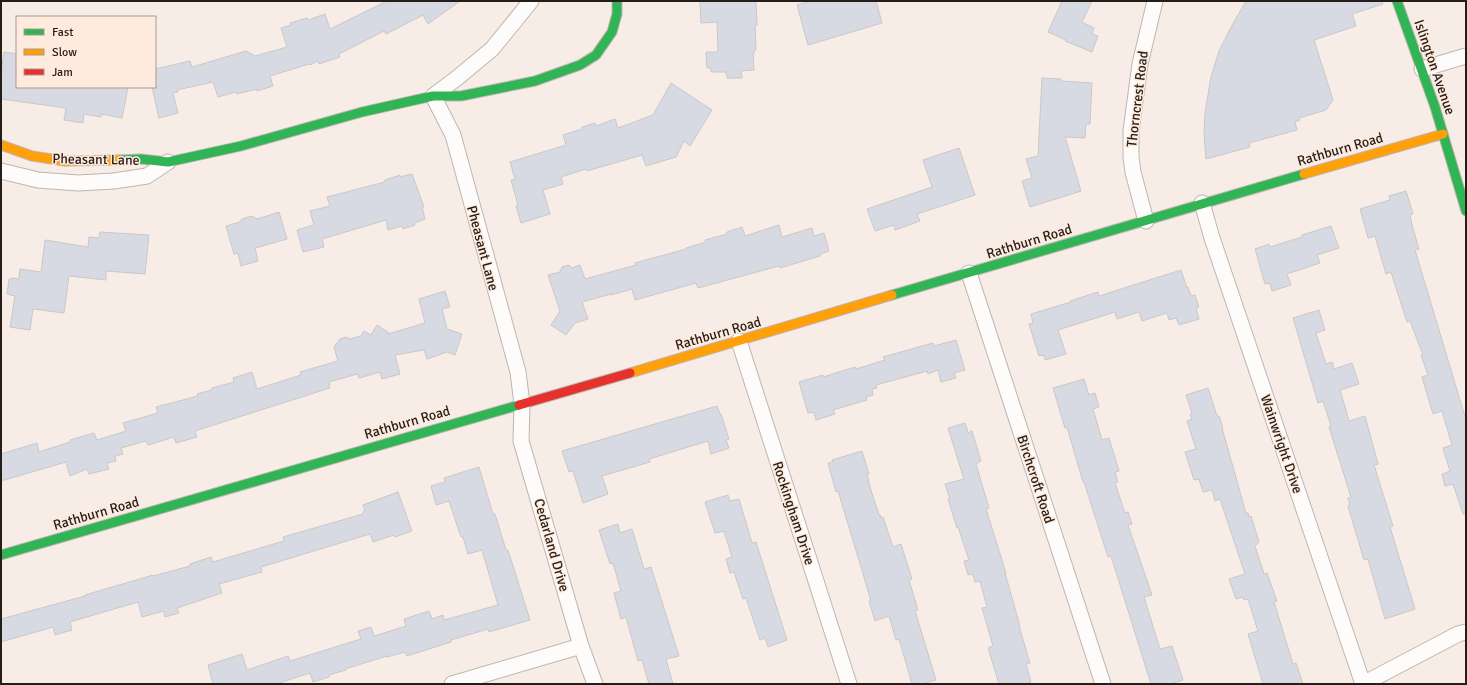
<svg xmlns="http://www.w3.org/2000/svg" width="1467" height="685" font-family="Signika,sans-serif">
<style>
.building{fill:#d7dae2;stroke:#cac8c8}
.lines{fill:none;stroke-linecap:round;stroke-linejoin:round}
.street-casing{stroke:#beb6b0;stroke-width:17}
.fast-casing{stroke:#beb6b0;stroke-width:11}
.slow-casing{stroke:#beb6b0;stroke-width:11}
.jam-casing{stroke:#beb6b0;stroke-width:11}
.street{stroke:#fefcfb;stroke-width:15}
.fast{stroke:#30b455;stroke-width:9}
.slow{stroke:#ff9f0a;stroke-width:9}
.jam{stroke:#e5322d;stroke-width:9}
.labels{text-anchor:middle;stroke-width:3;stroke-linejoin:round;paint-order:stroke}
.street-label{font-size:14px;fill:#241d18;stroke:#ffebde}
</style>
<rect width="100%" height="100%" fill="#f7ece6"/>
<path class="building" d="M387 1H460L428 24 423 15 386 34 384 31 339 54 340 57 319 64 318 61 310 65 309 64 270 76 273 86 257 91V89L237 94 236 92 218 97 213 82 177 90 178 92 173 93 178 113 159 118 152 87H155V69L190 61 192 67 246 51 255 56 287 47 281 28 291 25 290 23 307 18 308 20 325 14 330 29Z
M700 1H756L757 25H755L756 50H754V54H753L754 70 741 71 742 78H727L726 72H711V68H707L706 52H718L717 22 701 23Z
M811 1H876L882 23 808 45 797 5Z
M1062 1H1092L1082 22 1094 28 1092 34 1098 36 1092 52 1065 41 1066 40 1048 32Z
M1246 1H1382L1383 4 1352 14 1356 26 1314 40 1333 100 1326 110 1299 118 1300 120 1295 122 1297 130 1249 143 1250 147 1206 159 1204 134 1205 113 1211 77 1219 51 1230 29Z
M4 52 17 54V87H128L122 118 101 114V117L84 114 83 123 64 120 66 108 1 99V72Z
M1042 78 1061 79V81L1092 83 1090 124H1086L1085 138 1065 137 1081 191 1030 207 1022 181 1032 178 1026 159 1038 156Z
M671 83 712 110 690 146 684 141 676 157 646 166 642 155 587 171 586 169 561 177 563 184 543 190 550 214 521 223 516 206 518 205 511 180 515 179 510 162 566 145 563 135 582 129V127L595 123 596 126 615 119 618 128 653 115Z
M959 148 975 195 917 214 920 221 895 230 894 225 875 231 867 209 932 187 923 160Z
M412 174 424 207H422L425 219 414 223 415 225 403 229 402 226 388 230 386 220 322 239 324 247 303 252 297 230 314 225 310 211 330 206 327 197 385 182V180L400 175V177Z
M1406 191 1413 214 1410 215 1412 225 1419 249 1415 250 1466 420V514H1463L1453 484 1445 486 1442 474 1450 471 1443 448 1452 445 1442 411 1433 414 1422 377 1428 375 1421 355H1423L1410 321 1407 322 1391 272 1386 274 1375 236 1368 238 1360 209 1390 200 1389 196Z
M279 212 287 239 255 248 258 261 241 266 238 253 234 254 226 226 240 222 242 219 252 216 257 219Z
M779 225 782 237 812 228 814 236 824 233 829 251 820 254V256L780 268 779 266 698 288 696 283 635 300 632 289 611 295V294L582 302 588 319 575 323 566 335 551 325 560 311 548 275 560 272 562 267 569 265 572 268 580 265 585 279 636 265 635 263 686 249V248L706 242 705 240 727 234V232L742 227 745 236Z
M1331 226 1339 248 1317 255 1320 263 1287 274 1291 285 1272 291 1270 283 1265 284 1255 249 1269 244 1270 247 1302 237V235Z
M100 232 149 235 145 274 106 271V280L69 276 64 313 33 309 30 330 10 327 15 296 7 294 9 279H11L12 278 19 279 20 269 41 272 45 240 88 247 89 237 99 238Z
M1181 270 1187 288 1188 287 1191 296 1195 295 1199 307 1196 308 1199 319 1179 325 1176 318 1169 320 1167 313 1142 321 1139 312 1117 319 1115 312 1058 330 1066 354 1045 360 1044 355 1039 356 1029 324 1033 323 1031 314 1071 302 1070 301 1098 292 1099 296Z
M445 291 450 307 442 309 447 329 462 334 455 355 447 352 427 359 424 350 395 355 400 374 382 379 380 372 359 378 357 374 329 382 330 388 195 431 197 437 176 443 174 437 148 445 146 441 121 448 123 454 115 456 116 461 107 463 109 469 89 474 87 469 70 476 66 462 1 481V454L37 443 39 452 70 442V440L94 433 97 440 126 431 123 423 158 413 156 407 198 396 197 394 212 390V388L234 382 233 378 252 372 257 389 301 375 300 372 338 361 334 347 340 339 346 337 350 339 361 336 364 331 371 335 377 325 388 332V334L425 323 419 299Z
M1319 310 1325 330 1316 333 1326 364 1332 362 1334 369 1352 363 1359 384 1340 390 1349 421 1365 416 1378 464 1374 465 1393 526 1390 527 1415 609 1385 619 1368 559 1364 560 1348 506 1350 505 1348 498 1351 497 1329 427 1331 426 1323 401 1318 403 1293 318Z
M956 340 965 370 954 373 956 378 941 382 938 370 928 374 927 371 876 385 877 388 872 389 873 395 866 397 867 400 833 410 835 414 816 420 814 412 808 413 799 382 823 375V377L855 367 856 369 885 360 883 357 915 348 933 343 934 346Z
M1084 379 1089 395 1095 393 1099 407 1093 409 1102 440 1109 438 1119 471 1115 472 1118 482 1115 483 1125 513 1128 512 1132 524 1128 525 1152 595 1144 597 1160 649 1172 646 1183 680 1170 684H1151L1111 556 1108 557 1084 482H1083L1067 427 1065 428 1053 388Z
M1208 388 1217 416H1219L1223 428H1222L1246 513H1248L1249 517 1251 516 1259 542 1255 546 1264 574 1267 573 1277 601 1274 602 1293 664 1296 663 1303 684H1263L1248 634 1258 631 1248 599 1244 600 1243 597 1236 599 1229 579 1245 574 1220 499 1215 501 1212 490 1203 492 1199 479 1194 480 1185 452 1196 449 1187 421 1192 419 1190 414 1192 413 1186 395Z
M717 406 720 414H721L729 439 726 440 729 448 711 454 708 441 649 459 650 462 602 476 608 494 583 503 573 471 569 472 562 451Z
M965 423 968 433 972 431 981 461 976 464 989 508 986 509 1006 573H1005L1020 626H1019L1030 663 1026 664 1031 682 1023 684H999L988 648 993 646 982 608 987 607 980 581 975 582 973 574 968 575 964 561 969 560 958 527 957 528 948 499H950L945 484 964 479 948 428Z
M862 451 869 474H867L870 487 879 515H880L881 518 883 517 893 547 901 544 912 579 909 580 918 610 915 611 936 680 922 684H912L899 639 896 640 889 616 875 621 869 601H871L861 567 838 491 836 492 828 463 833 462 832 460Z
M479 467 493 514H495L506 550H508L530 620 489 632 488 629 451 640V642L407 656 405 652 387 657V656L345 669 346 670 329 675V677L313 682 310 673 276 684H213L208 665 242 654 247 670 288 656 290 661 361 639 358 631 371 627 374 636 406 626 404 619 429 611 432 619 443 615 444 620 498 605 482 550 468 554 463 537H461L449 501 436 505 431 486 445 482 444 478Z
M398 492 412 531 395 537 394 535 373 542 370 534 261 567 262 572 219 584 222 593 177 608 179 613 165 617 164 611 142 617 138 602 70 622 72 630 55 635 53 627 1 642V619L85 596V595L153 575V576L190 566V564L211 557 213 562 284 541 283 537 363 514V512L365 511 363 505Z
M728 495 730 501 739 499 752 543 756 542 787 640 768 647 765 638 760 640 746 598 743 599 734 572 730 573 726 559 732 557 724 531 715 533 705 502Z
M618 524 620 533 632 529 644 569 651 567 679 656 666 659 673 684H649L642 660 638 661 626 617 621 619 614 593 621 591 613 563 610 564 599 530Z"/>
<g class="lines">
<defs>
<path id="street" d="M531 1 492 49 457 78 433 96 453 135 518 372 522 404 521 441 581 646 595 684
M1422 69 1466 56
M1 171 38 180 78 183 114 181 147 176 168 162
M1202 203 1212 238 1363 684
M1146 221 1133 172 1131 157V131L1140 64 1155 1
M969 273 1103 684
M739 341 849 684
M452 684 581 646
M1363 684 1458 634 1466 632"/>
<path id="fast" d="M1397 1 1435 107 1466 211
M120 160 141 159 168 162 241 146 362 112 433 96H461L535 81 580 65 596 55 612 32 617 14V1
M892 295 1304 174
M1 555 519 405"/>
<path id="slow" d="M1 145 32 156 65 161 120 160
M1304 174 1443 134
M630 373 892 295"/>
<path id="jam" d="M519 405 630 373"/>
</defs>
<use href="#street" class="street-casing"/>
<use href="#fast" class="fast-casing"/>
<use href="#slow" class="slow-casing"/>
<use href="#jam" class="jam-casing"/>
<use href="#street" class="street"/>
<use href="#fast" class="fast"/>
<use href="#slow" class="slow"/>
<use href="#jam" class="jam"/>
</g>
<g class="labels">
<g class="street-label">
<text transform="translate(1435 67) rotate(71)" y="5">Islington Avenue</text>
<text transform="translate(1137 99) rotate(-83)" y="5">Thorncrest Road</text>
<text transform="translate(1340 149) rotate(-16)" y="5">Rathburn Road</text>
<text transform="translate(96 159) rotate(1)" y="5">Pheasant Lane</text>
<text transform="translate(1029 241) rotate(-17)" y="5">Rathburn Road</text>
<text transform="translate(483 248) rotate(75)" y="5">Pheasant Lane</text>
<text transform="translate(718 333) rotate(-16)" y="5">Rathburn Road</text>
<text transform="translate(407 422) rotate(-16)" y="5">Rathburn Road</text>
<text transform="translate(1282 444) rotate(71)" y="5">Wainwright Drive</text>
<text transform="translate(1036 479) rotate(72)" y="5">Birchcroft Road</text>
<text transform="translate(96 513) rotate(-16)" y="5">Rathburn Road</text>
<text transform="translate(794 513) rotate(72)" y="5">Rockingham Drive</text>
<text transform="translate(552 545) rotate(74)" y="5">Cedarland Drive</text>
</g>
</g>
<rect width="1467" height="685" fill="none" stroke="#241d18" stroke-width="4"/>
<rect x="16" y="16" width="140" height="72" fill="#ffebde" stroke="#a7998f"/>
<rect x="24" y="29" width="20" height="6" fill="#30b455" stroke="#a7998f"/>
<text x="52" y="36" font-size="12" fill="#241d18">Fast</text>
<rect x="24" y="49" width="20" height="6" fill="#ff9f0a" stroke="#a7998f"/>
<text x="52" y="56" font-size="12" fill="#241d18">Slow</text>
<rect x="24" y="69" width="20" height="6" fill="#e5322d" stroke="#a7998f"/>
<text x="52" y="76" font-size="12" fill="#241d18">Jam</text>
</svg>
